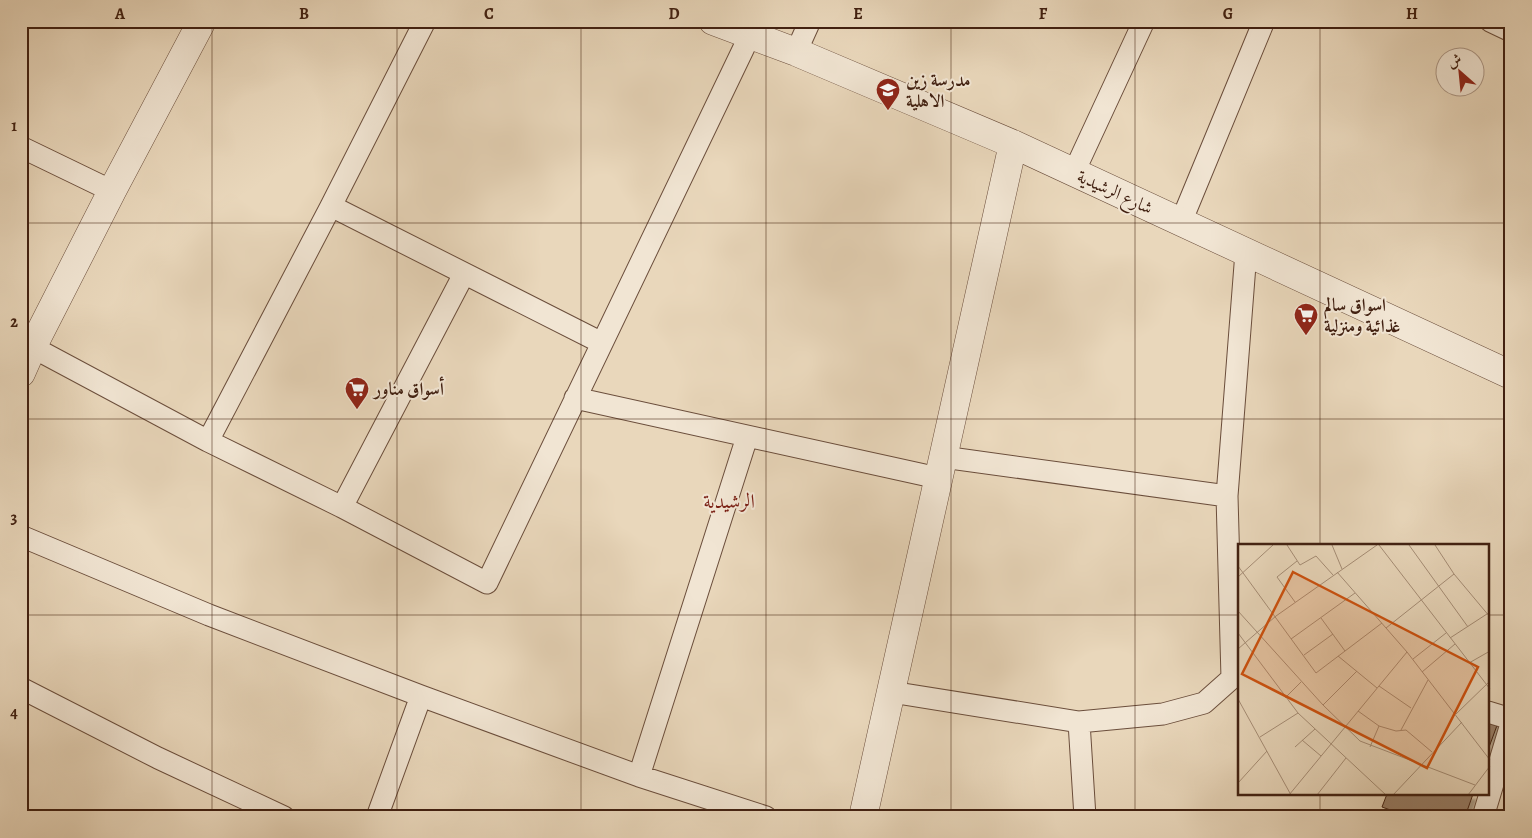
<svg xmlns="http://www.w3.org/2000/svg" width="1532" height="838" font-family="Alegreya,Amiri,serif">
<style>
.building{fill:#987f69;stroke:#412011;filter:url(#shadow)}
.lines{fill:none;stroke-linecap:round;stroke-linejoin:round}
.minor-casing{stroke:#6b4e3c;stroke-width:23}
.tertiary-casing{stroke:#6b4e3c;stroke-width:29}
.minor{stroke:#f1e5d3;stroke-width:21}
.tertiary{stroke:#f1e5d3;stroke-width:28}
.grid{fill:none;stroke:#412011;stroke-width:1;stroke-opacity:0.55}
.labels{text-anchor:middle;stroke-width:4;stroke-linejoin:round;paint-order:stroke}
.poi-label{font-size:18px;font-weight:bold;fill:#412011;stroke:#f1e5d3;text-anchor:start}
.street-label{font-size:18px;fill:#412011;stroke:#f1e5d3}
.quarter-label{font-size:20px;fill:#7a1f14;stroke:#f1e5d3}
.inset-road{fill:none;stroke:#a68e77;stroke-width:1}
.view{fill:#cf500d;fill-opacity:0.15;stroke:#cf500d;stroke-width:2.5}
.inset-edge{fill:none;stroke:#412011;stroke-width:2.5}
.neatline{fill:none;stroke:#412011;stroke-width:2}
.grid-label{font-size:16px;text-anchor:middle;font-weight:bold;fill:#412011}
</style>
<defs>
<filter id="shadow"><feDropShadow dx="3" dy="5.5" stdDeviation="1" flood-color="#0004"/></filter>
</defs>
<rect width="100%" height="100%" fill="#e9d7bb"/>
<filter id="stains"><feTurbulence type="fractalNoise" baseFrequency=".004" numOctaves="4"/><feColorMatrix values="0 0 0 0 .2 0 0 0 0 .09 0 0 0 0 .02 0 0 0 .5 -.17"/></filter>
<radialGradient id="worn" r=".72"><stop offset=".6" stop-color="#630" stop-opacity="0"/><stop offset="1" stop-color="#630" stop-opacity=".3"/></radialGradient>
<path class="building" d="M1488 717 1499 720 1488 750Z
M1387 794H1473L1465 817H1410L1382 807Z"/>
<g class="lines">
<defs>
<path id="minor" d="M1490 21 1511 31
M796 52 810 21
M21 147 112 191
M1074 172 1144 21
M331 206 602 343
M1181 222 1264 21
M21 341 208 441 342 507 487 583 750 35
M575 398 938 478
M208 441 331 206 425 21
M943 457 1227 496
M342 507 464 274
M21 536 209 615 421 696 639 776 766 817
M1232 678 1227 496 1246 252
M21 688 158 758 284 817
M891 692 1079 722 1163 714 1204 703 1240 671
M1488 712 1511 719
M1079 722 1085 817
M639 776 747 437
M377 817 421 696
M1483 817 1511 724"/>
<path id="tertiary" d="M713 21 796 52 1013 144 1511 375
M21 373 33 346 112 191 202 21
M863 817 1013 144"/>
</defs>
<use href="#minor" class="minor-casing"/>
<use href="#tertiary" class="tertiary-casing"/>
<use href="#minor" class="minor"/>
<use href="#tertiary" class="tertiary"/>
</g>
<path class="grid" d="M212 21V817M397 21V817M581 21V817M766 21V817M951 21V817M1135 21V817M1320 21V546M21 223H1511M21 419H1511M21 615H1240M1488 615H1511M1320 794V817"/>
<defs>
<symbol id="school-pin" viewBox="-11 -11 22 30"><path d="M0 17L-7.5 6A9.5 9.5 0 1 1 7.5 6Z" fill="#8f2418" stroke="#f1e5d3"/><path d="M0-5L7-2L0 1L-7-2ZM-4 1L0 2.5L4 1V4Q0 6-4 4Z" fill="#fff"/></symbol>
<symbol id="supermarket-pin" viewBox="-11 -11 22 30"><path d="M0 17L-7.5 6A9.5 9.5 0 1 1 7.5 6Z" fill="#8f2418" stroke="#f1e5d3"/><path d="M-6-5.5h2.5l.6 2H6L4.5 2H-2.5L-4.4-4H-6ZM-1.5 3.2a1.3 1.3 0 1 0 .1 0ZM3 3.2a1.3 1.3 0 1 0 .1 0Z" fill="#fff"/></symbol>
</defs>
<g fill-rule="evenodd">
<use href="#school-pin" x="874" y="76" width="28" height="38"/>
<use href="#supermarket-pin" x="1292" y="301" width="28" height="38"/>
<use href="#supermarket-pin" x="343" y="375" width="28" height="38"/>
</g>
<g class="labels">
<g class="poi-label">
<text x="906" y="86">مدرسة زين<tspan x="906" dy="21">الاهلية</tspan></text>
<text x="1324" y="311">اسواق سالم<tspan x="1324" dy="21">غذائية ومنزلية</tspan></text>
<text x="374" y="395">أسواق مناور</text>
</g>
<g class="street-label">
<text transform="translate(1115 192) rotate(25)" y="6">شارع الرشيدية</text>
</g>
<g class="quarter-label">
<text x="729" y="508">الرشيدية</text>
</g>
</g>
<g transform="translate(1238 544)">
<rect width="251" height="251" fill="#e9d7bb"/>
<path class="inset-road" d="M49 1 62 21 78 12 95 31M94 1 104 25M141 1 252 145M171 1 230 83M197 1 216 30 252 73M0 22 78 129 144 79M99 28 169 108 252 216M0 33 35 1M57 58 39 33 59 17M0 67 85 161 122 197 237 241M83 74 107 107M148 84 216 30M0 89 60 169 148 251M212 94 252 68M53 95 117 49M0 105 38 72 139 1M66 111 95 90M100 112 139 144M175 115 208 89M231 119 252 107M184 128 217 100M141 142 173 164M47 154 63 138M0 155 53 251M85 161 119 127M120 167 141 182 158 187 168 186 194 208M218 170 252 137M163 186 190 136M22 193 60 169M64 196 83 212M57 203 77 185M132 203 141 182M0 239 29 207M51 251 169 108M79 251 108 214M155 251 224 178M230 251 252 222"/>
<path class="view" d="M55 28 240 123 189 224 4 130Z"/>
<rect width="251" height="251" class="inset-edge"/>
</g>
<rect width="1532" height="838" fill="none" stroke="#e9d7bb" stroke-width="55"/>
<g transform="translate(1460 72) rotate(333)"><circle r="24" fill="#f1e5d3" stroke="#ab9685"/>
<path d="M0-4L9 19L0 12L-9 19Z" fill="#8f2418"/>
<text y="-8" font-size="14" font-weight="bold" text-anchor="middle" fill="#412011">ش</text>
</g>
<rect x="28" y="28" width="1476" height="782" class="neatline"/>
<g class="grid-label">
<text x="120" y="19">A</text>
<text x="304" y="19">B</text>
<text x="489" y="19">C</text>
<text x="674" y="19">D</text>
<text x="858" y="19">E</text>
<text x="1043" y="19">F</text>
<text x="1228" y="19">G</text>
<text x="1412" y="19">H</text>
<text x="14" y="131">1</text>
<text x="14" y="327">2</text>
<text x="14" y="523">3</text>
<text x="14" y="718">4</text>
</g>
<rect width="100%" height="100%" filter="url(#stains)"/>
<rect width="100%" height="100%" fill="url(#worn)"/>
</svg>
